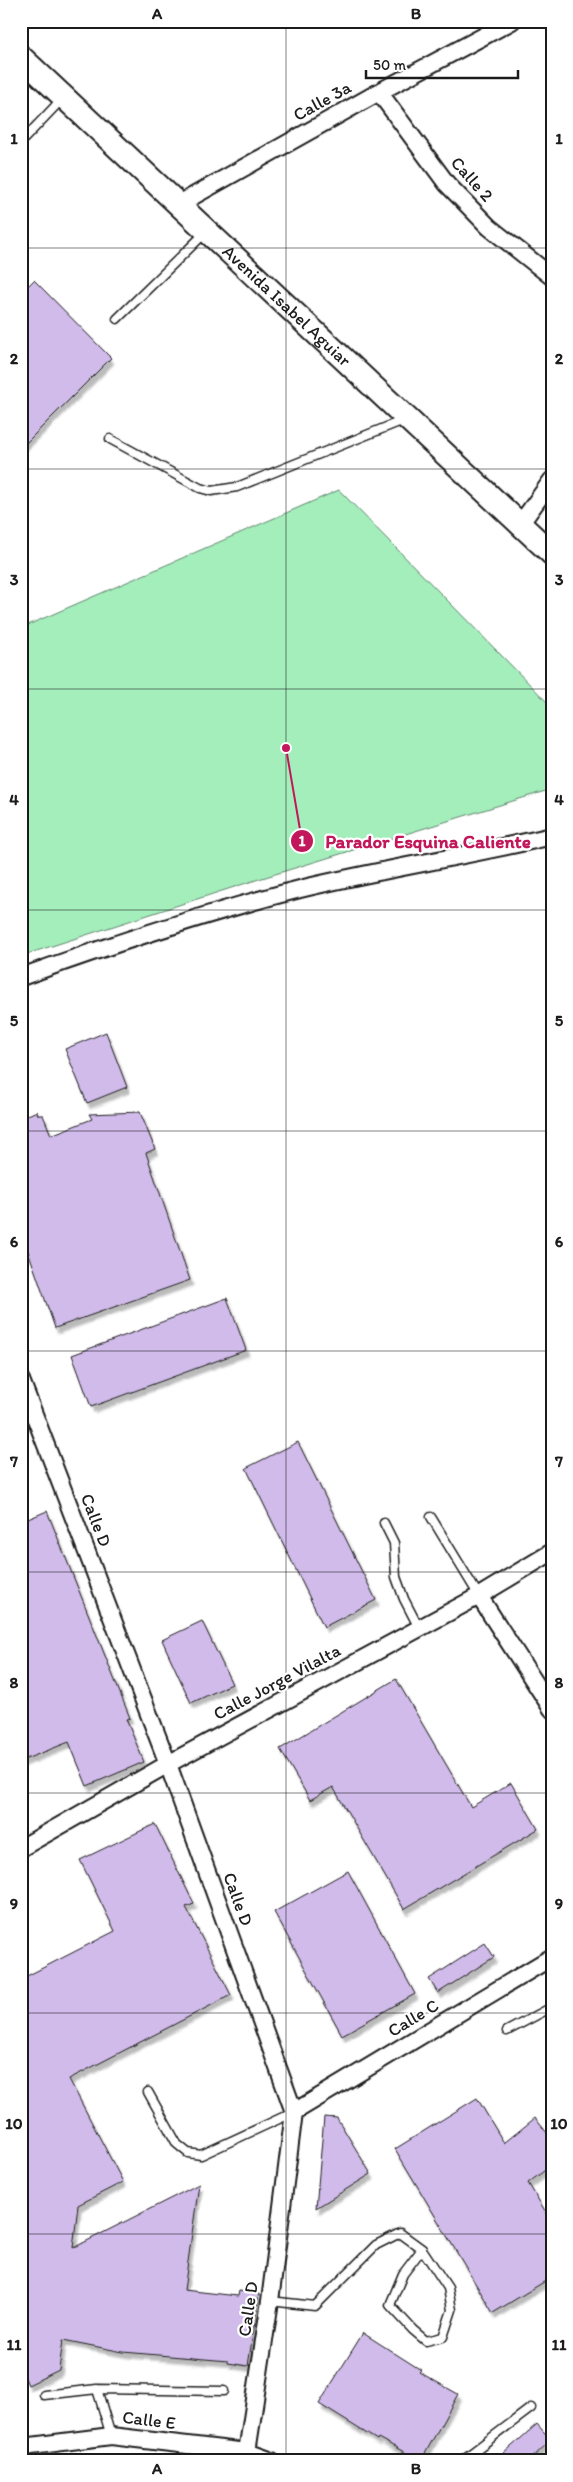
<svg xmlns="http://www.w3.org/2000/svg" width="573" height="2482" font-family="Itim,sans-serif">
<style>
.green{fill:#a4eebc;stroke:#60856c}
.building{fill:#d1bbeb;stroke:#1c1c1c;filter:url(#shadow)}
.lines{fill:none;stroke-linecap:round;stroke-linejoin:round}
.service-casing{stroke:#1c1c1c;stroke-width:11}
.minor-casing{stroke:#1c1c1c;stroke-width:20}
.secondary-casing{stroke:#1c1c1c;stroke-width:26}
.service{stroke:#fff;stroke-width:8}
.minor{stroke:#fff;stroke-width:16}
.secondary{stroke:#fff;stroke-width:22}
.grid{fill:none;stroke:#1c1c1c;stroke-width:1;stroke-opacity:0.55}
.labels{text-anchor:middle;stroke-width:4.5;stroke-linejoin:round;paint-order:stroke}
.street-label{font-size:18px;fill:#1c1c1c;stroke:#fff}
.leader{fill:none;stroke:#c2185b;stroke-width:2}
.callout-dot{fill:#c2185b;stroke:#fff;stroke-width:2}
.mark-label{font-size:15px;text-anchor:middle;font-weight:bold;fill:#fff}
.callout-label{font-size:19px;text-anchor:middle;font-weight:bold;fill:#c2185b;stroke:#fff;stroke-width:4.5;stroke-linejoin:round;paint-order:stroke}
.neatline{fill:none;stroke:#1c1c1c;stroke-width:2}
.grid-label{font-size:16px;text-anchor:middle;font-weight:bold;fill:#1c1c1c}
</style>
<defs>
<filter id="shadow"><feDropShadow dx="3" dy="5.5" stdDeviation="1" flood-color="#0004"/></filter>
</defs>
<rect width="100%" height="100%" fill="#fff"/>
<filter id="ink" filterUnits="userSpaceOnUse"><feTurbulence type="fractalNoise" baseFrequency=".02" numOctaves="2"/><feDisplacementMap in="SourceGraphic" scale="10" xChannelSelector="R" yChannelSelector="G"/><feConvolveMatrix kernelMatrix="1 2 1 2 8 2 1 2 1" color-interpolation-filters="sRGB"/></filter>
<g filter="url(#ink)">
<path class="green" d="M339 490 552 707V789L259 879 21 956V628Z"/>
<path class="building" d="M34 280 111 358 21 448V293Z
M106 1032 127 1087 87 1103 65 1049Z
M37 1111 38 1115H43L51 1135 92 1119 89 1114 140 1112 155 1149 146 1153 190 1280 55 1328 21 1231V1118Z
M227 1298 246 1350 91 1407 72 1355Z
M298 1442 376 1600 324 1627 246 1468Z
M47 1511 130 1718 126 1719 144 1762 87 1786 69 1742 21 1761V1522Z
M202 1621 232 1684 191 1703 162 1640Z
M396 1679 471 1807 511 1783 538 1829 404 1909 333 1787 310 1800 280 1749Z
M155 1824 194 1904 186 1907 231 1995 69 2079 123 2182 78 2205 73 2248 199 2184 184 2290 238 2296 239 2291 259 2294 248 2366 228 2363V2361L123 2352 63 2340 59 2370 28 2385 21 2369V1979L115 1931 80 1860Z
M348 1871 415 1994 342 2035 274 1912Z
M485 1943 494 1957 438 1993 429 1979Z
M477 2098 504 2143 535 2118 552 2139V2165L528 2183 552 2222V2277L493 2313 395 2149Z
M324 2117 337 2118 371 2174 316 2208Z
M363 2333 421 2370 419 2372 458 2394 421 2461 378 2438 377 2440 319 2404Z
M537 2424 551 2440 529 2461H495Z"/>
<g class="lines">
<defs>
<path id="service" d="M21 142 63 98
M117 319 206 232
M110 439 200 488 211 491 237 487 404 420
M431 1517 479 1596
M384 1523 394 1543 396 1577 404 1599 419 1628
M507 2031 552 2007
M148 2092 177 2144 188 2153 201 2155 294 2112
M270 2301 315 2306 376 2245 400 2233 422 2249 448 2288 452 2310 443 2337 426 2341 413 2330 390 2305 403 2274 422 2249
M44 2395 97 2389
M111 2436 97 2389 224 2391
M461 2461 531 2408"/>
<path id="minor" d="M379 92 447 184 489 227 552 277
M179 204 379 92 512 21
M521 523 552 480
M21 977C113 944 205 913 300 889 383 869 468 856 552 836
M21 1380 168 1764 294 2112 270 2301 247 2452
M479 1596 552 1709
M21 1848 168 1764 479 1596 552 1552
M294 2112 552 1957
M21 2449 31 2446 111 2436 247 2452 272 2461"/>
<g id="secondary">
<path id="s1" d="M21 57 552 554"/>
</g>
</defs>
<use href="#service" class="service-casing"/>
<use href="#minor" class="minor-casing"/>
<use href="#secondary" class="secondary-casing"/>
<use href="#service" class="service"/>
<use href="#minor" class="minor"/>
<use href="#secondary" class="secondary"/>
</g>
</g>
<path class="grid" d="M286 21V2461M21 248H552M21 469H552M21 689H552M21 910H552M21 1131H552M21 1351H552M21 1572H552M21 1793H552M21 2013H552M21 2234H552"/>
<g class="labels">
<g class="street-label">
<text transform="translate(322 101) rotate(-29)" y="6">Calle 3a</text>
<text transform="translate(472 179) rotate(48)" y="6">Calle 2</text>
<text dy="6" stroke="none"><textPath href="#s1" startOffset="364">Avenida Isabel Aguiar</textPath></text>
<text transform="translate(96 1520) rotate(69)" y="6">Calle D</text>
<text transform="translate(277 1682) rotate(-28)" y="6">Calle Jorge Vilalta</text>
<text transform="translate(238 1899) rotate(70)" y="6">Calle D</text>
<text transform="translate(413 2018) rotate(-31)" y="6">Calle C</text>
<text transform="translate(248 2309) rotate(-82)" y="6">Calle D</text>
<text transform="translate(149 2420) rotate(7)" y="6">Calle E</text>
</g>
</g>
<path class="leader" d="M286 748L302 841"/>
<g class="callout-dot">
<circle cx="286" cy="748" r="5"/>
<circle cx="302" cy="841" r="12"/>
</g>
<g class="mark-label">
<text x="302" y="846">1</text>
</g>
<g class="callout-label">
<text x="428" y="848">Parador Esquina Caliente</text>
</g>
<rect width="573" height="2482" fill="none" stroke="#fff" stroke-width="55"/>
<path d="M366 70v8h152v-8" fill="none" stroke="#1c1c1c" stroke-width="2.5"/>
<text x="373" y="70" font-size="15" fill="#1c1c1c" stroke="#ffffff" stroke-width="4" paint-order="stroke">50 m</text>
<rect x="28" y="28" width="518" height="2426" class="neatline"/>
<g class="grid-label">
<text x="157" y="19">A</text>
<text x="416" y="19">B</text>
<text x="14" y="144">1</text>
<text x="559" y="144">1</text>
<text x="14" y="364">2</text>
<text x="559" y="364">2</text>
<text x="14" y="585">3</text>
<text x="559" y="585">3</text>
<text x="14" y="805">4</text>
<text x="559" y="805">4</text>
<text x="14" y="1026">5</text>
<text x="559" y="1026">5</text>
<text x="14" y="1247">6</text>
<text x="559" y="1247">6</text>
<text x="14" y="1467">7</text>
<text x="559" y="1467">7</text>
<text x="14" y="1688">8</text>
<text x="559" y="1688">8</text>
<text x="14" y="1909">9</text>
<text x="559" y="1909">9</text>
<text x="14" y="2129">10</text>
<text x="559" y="2129">10</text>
<text x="14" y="2350">11</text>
<text x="559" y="2350">11</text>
<text x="157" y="2474">A</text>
<text x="416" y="2474">B</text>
</g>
</svg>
